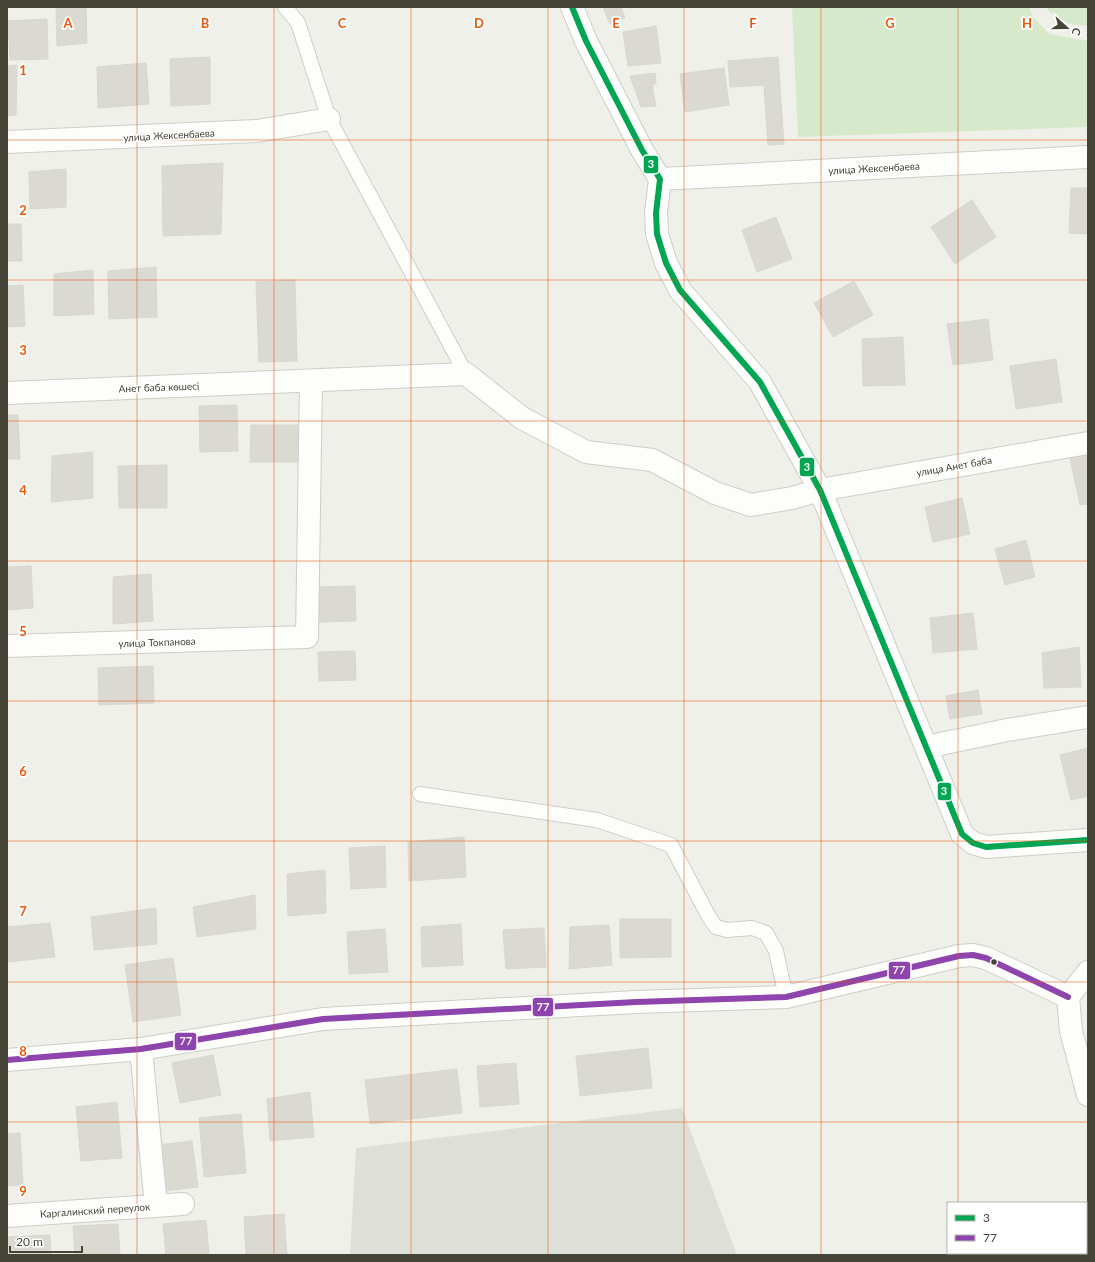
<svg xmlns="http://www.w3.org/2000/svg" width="1095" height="1262" font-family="Lato,sans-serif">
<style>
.green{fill:#d6eacb}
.parking{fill:#dfdfda}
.building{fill:#dad9d2;stroke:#d8d8d0}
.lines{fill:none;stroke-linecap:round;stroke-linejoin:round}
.service-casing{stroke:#cecec7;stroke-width:16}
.minor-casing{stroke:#cecec7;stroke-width:24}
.service{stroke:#fdfdfc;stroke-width:14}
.minor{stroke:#fdfdfc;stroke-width:22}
.bus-1-casing{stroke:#fff;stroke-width:9}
.bus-2-casing{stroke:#fff;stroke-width:9}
.bus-1{stroke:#00a651;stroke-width:6}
.bus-2{stroke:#8e44ad;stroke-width:6}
.grid{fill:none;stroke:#e8590c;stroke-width:1;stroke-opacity:0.55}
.bus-dot{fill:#464437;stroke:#fff;stroke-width:1.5}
.labels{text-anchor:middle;stroke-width:3.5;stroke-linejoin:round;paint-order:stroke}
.street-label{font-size:10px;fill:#464437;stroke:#fff}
.grid-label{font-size:13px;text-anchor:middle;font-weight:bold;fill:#e8590c;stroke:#fff;stroke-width:3.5;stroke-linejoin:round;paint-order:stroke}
.line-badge{stroke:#fff;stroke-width:1.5}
.badge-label{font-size:11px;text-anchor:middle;font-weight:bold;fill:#fff}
</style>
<rect width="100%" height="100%" fill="#f0f0ea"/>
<path class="green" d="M792 7H1029L1033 17 1050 34 1088 41V127L798 137Z
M1046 7H1088V26C1071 25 1056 22 1046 7Z"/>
<path class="parking" d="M682 1108 737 1255H350L356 1148Z"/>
<path class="building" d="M72 7H86L87 43 57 46 56 9Z
M603 7H621L625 18 610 24Z
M47 19 48 59 10 60 8 21Z
M656 26 661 63 628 66 623 32Z
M210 57V104L171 106 170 59Z
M778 57 784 144 768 145 764 85 730 87 728 61Z
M146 63 149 104 98 108 97 67Z
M17 65 16 115 7 116V66Z
M724 68 729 105 685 112 680 74Z
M655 73 656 84H653V92L656 106 641 107 630 76Z
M223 163 221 234 163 236 162 166Z
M66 169V207L30 209 29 172Z
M1071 188H1088V234L1069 233Z
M972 200 996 237 955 264 931 227Z
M776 217 792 259 757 272 742 230Z
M7 224H21L22 261H7Z
M156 267 157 317 109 319 108 271Z
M93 270 94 314 54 316V274Z
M295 280 297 361 259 362 256 282Z
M854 281 873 315 833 337 814 303Z
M23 285 25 326 7 327V286Z
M988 319 993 360 953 365 947 324Z
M903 337 905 385 863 386 862 339Z
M1056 359 1062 402 1016 409 1010 366Z
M237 405 238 451 200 452 199 406Z
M7 415H18L20 459H7Z
M251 425H298V462H250Z
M93 452V498L51 502 52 456Z
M1087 454 1088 504 1080 505 1070 458Z
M167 465V508H119L118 466Z
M962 498 970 534 933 542 925 507Z
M1026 540 1035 577 1005 585 995 549Z
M31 566 33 608 7 610V567Z
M151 574 153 621 113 624V577Z
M355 586 356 621 319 622 318 587Z
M973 613 977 649 933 653 930 618Z
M1079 647 1081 687 1044 688 1042 653Z
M355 651 356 680 319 681 318 652Z
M153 666 154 703 99 705 98 668Z
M978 690 982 714 950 719 946 696Z
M1088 748V796L1071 800 1060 755Z
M464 837 466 877 409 881 408 842Z
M385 846 386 887 351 889 349 848Z
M325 870 326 913 288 916 287 874Z
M255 895 256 929 197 937 193 907Z
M156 908 157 944 94 950 91 917Z
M620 919H671V957L620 958Z
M50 923 55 957 7 962V927Z
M461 924 463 965 422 967 421 927Z
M609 925 612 965 569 969 570 927Z
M544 928 546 967 506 969 503 930Z
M385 929 388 972 349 974 347 932Z
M173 958 181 1015 133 1022 125 965Z
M648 1048 652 1088 580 1096 576 1056Z
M213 1055 221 1095 180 1103 172 1063Z
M516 1063 519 1104 480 1107 477 1066Z
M457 1069 462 1113 370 1124 365 1080Z
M310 1092 314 1137 270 1141 267 1099Z
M117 1102 122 1158 81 1161 76 1107Z
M241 1114 246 1173 204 1177 199 1118Z
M20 1133 23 1185 7 1186V1134Z
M192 1141 198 1187 164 1191 158 1145Z
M284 1214 287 1255H246L244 1217Z
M206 1220 209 1255H166L163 1224Z
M118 1224 120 1255H75L73 1226Z
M50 1235 51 1255H7V1237Z"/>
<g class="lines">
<defs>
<path id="service" d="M285 7 298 23 329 119 466 374
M420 794 597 820 671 845 709 917 716 927 727 930 752 928 766 933 776 951 786 997"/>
<path id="minor" d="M572 7 586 41 642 150 660 179 656 213 657 234 666 263 680 290 760 382 820 490 962 834 973 843 986 847 1088 840
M7 142 257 131 329 119
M660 179 1088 157
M7 393 466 374 522 418 586 452 652 460 715 493 751 505 792 498 820 490 1088 443
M7 646 307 637 311 381
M926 747 1007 730 1088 717
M1068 997 1071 1031 1088 1095
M1068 997 1088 972
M141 1049 156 1206
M7 1060 141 1049 323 1019 636 1002 786 997 959 956 973 955 986 958 1068 997
M7 1216 183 1204"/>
</defs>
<use href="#service" class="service-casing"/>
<use href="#minor" class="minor-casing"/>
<use href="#service" class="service"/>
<use href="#minor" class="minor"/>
<defs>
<path id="bus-1" d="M572 7 586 41 642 150 660 179 656 213 657 234 666 263 680 290 760 382 820 490 962 834 973 843 986 847 1088 840"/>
<path id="bus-2" d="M7 1060 141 1049 323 1019 636 1002 786 997 959 956 973 955 986 958 1068 997"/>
</defs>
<use href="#bus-1" class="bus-1-casing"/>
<use href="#bus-2" class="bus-2-casing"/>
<use href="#bus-1" class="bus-1"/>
<use href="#bus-2" class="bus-2"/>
</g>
<path class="grid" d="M137 7V1255M274 7V1255M411 7V1255M548 7V1255M684 7V1255M821 7V1255M958 7V1203M7 140H1088M7 280H1088M7 421H1088M7 561H1088M7 701H1088M7 841H1088M7 982H1088M7 1122H1088M958 1253V1255"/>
<circle class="bus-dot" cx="994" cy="962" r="3.5"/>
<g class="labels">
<g class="street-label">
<text transform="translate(169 135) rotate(-3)" y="4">улица Жексенбаева</text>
<text transform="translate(874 168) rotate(-3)" y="4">улица Жексенбаева</text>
<text transform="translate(159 387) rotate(-2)" y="4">Анет баба көшесі</text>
<text transform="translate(954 466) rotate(-10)" y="4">улица Анет баба</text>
<text transform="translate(157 642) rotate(-2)" y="4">улица Токпанова</text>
<text transform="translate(95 1210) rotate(-4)" y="4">Каргалинский переулок</text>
</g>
</g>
<g class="grid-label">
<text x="68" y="28">A</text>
<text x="205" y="28">B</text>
<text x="342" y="28">C</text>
<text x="479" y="28">D</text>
<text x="616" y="28">E</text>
<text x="753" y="28">F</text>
<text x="890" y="28">G</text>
<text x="1027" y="28">H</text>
<text x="23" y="75">1</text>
<text x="23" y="215">2</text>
<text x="23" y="355">3</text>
<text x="23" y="495">4</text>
<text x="23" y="636">5</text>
<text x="23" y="776">6</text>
<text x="23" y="916">7</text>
<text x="23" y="1056">8</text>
<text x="23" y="1196">9</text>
</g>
<g class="line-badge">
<rect x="643" y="155" width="16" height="19" rx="4" fill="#00a651"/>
<rect x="799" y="457" width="16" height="20" rx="4" fill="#00a651"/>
<rect x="937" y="782" width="15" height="19" rx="4" fill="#00a651"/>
<rect x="888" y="961" width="23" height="19" rx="4" fill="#8e44ad"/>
<rect x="532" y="997" width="22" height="20" rx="4" fill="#8e44ad"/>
<rect x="174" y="1032" width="23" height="19" rx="4" fill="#8e44ad"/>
</g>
<g class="badge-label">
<text x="651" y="168">3</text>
<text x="807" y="471">3</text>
<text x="944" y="795">3</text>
<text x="899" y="974">77</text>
<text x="543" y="1011">77</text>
<text x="186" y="1045">77</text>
</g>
<rect width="1095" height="1262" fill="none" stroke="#464437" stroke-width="16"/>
<rect x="947" y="1202" width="140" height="52" fill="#ffffff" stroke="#b5b4af"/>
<rect x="955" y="1215" width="20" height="6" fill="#00a651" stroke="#b5b4af"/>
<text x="983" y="1222" font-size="12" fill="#464437">3</text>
<rect x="955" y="1235" width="20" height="6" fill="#8e44ad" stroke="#b5b4af"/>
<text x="983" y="1242" font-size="12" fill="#464437">77</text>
<g transform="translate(1067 28) rotate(111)" stroke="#ffffff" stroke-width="3" paint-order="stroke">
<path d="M0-3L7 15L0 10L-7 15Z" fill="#464437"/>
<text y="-6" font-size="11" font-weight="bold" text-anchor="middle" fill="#464437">С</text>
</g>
<path d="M10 1246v6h72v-6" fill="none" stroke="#464437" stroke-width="2"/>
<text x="16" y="1246" font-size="12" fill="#464437" stroke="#ffffff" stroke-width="3" paint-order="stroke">20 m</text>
</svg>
